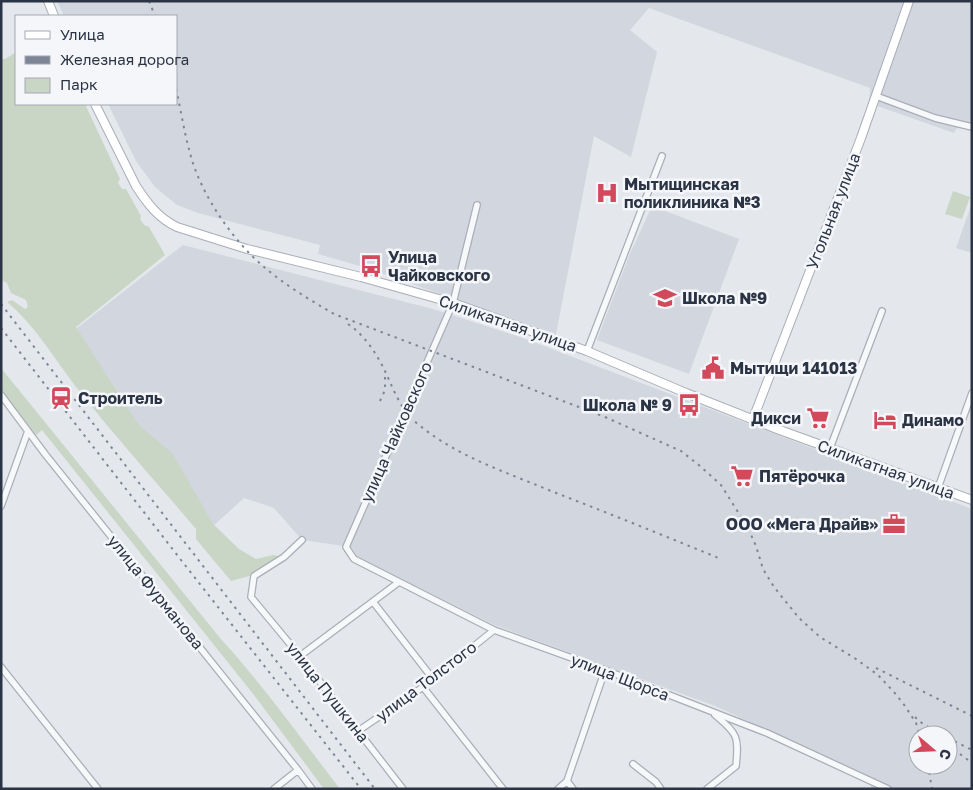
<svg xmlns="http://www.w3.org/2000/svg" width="973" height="790" font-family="'Golos Text',sans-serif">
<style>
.built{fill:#d2d6de;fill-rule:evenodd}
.green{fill:#c9d6c5}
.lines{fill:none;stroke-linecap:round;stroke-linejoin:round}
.street-casing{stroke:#a9aeb7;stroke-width:8}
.secondary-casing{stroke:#a9aeb7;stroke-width:10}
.street{stroke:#f7f8fa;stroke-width:5.5}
.secondary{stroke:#fff;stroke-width:8}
.rail{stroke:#7d8696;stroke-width:2;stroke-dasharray:2.5 5;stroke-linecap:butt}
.labels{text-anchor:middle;stroke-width:5;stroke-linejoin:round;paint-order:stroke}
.poi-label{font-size:16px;font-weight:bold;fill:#2b3445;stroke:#f4f6f9;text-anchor:start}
.street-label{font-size:16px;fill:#2b3445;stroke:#f4f6f9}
</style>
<rect width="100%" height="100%" fill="#e4e7ec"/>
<path class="built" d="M57 1H972V122L956 129 954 133 869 103 870 88 649 8 630 30 657 52 631 157 594 136 556 334 363 267 318 254 320 245 198 213 177 205 155 187 136 161 108 104H176V16H64Z
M972 203V253L956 248Z
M652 206 739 239 689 374 597 340 629 256Z
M183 245 433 309 523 338 972 509V789H871L870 777 715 706 492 624 358 557 351 547 302 540 274 508 244 498 211 528 118 415 77 328ZM918 735H948V765H918Z"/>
<path class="green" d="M16 52V104H85L120 179 118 183 122 189H126L141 216 140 219 144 225 149 227 165 255 76 327 134 418 141 427 172 453 213 524 239 549 256 559 273 555 278 556V560L253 575 231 581 196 539V529C158 484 118 440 81 393 56 362 37 327 7 302L12 300 25 309 28 307 26 300 11 293 7 283 1 280V59H5Z
M953 191 970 197 962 219 945 214Z
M1 368 220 638C263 685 301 738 340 789H324L254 695 42 430 36 435 1 389Z"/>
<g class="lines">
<defs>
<path id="street" d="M876 96 935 118 972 127
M477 205 453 303 346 547 354 559 494 630 605 670 767 733 888 789
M587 351 662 156
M1 395 45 454 298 770 312 789
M830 448 882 311
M938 488 972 393
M1 506 28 431
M302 540 284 557 254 576 251 597 300 656 403 789
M374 603 433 679
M300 656 399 582
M1 667 98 789
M423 687 503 789
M358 731 423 687 494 630
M633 764 656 782 661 789
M567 781 573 789
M274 789 298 770
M558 789 567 781 605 670
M707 789 736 766C739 737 738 734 715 715"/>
<path id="secondary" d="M48 1 54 16
M95 104 136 186C147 203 158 218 177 227L247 249 361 277 453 303 587 351 686 393 777 429 972 500
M753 419 861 138 909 1"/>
</defs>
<use href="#street" class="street-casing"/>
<use href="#secondary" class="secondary-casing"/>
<use href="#street" class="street"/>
<use href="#secondary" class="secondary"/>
<path class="rail" d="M149 1 155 16
M176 89C181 110 184 132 190 153 200 193 232 240 264 267 285 285 310 300 334 314L605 417 681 451 700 466 721 485 748 528 756 546 763 569 774 587 799 618 820 637 856 659 878 675 894 692 905 706 916 723 920 735
M1 304 375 789
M348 324C364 335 374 350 383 367 393 387 400 411 419 425 458 457 506 472 551 491 608 513 665 536 721 559
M1 328 181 560 361 789
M380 401 385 390V377
M876 668 972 716
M915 717 923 724 942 735
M948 738 972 750
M948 745 972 763
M928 765 932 789"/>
</g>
<defs>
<symbol id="hospital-bare" viewBox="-9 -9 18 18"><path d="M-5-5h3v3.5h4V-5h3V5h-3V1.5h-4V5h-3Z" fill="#d1495b" stroke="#f4f6f9" stroke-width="2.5" paint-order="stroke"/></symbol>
<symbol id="bus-bare" viewBox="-9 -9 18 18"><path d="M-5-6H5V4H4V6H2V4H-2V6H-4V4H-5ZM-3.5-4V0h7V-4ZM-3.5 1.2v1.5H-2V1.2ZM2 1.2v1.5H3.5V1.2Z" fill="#d1495b" stroke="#f4f6f9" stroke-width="2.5" paint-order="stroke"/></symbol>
<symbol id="school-bare" viewBox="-9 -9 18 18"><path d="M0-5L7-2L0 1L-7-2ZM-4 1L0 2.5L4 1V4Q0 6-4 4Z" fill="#d1495b" stroke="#f4f6f9" stroke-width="2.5" paint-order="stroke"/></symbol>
<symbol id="civic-bare" viewBox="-9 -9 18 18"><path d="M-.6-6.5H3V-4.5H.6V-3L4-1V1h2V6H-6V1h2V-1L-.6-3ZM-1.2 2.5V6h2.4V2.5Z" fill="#d1495b" stroke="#f4f6f9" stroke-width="2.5" paint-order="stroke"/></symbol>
<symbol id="station-bare" viewBox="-9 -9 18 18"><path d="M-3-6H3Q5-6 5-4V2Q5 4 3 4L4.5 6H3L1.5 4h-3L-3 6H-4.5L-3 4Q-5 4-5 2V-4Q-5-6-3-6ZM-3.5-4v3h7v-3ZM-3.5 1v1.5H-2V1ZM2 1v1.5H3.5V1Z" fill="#d1495b" stroke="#f4f6f9" stroke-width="2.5" paint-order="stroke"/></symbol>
<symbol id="supermarket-bare" viewBox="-9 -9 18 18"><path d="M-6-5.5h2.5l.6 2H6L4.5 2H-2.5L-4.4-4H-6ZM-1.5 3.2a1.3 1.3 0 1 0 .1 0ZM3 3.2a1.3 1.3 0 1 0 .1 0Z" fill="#d1495b" stroke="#f4f6f9" stroke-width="2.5" paint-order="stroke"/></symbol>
<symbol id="hotel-bare" viewBox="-9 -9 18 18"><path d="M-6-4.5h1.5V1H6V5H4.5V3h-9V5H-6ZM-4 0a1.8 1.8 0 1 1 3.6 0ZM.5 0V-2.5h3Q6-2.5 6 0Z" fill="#d1495b" stroke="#f4f6f9" stroke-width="2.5" paint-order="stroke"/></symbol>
<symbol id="office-bare" viewBox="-9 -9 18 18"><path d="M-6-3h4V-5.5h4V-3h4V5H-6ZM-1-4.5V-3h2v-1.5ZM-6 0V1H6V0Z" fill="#d1495b" stroke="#f4f6f9" stroke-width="2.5" paint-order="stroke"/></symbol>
</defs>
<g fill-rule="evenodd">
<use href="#hospital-bare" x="591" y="177" width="32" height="32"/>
<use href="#bus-bare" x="355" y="250" width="32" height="32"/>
<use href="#school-bare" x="649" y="282" width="32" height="32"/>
<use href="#civic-bare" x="697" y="352" width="32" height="32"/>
<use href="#station-bare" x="45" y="382" width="32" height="32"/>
<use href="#bus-bare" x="673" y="389" width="32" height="32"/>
<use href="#supermarket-bare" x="802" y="402" width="32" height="32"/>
<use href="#hotel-bare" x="869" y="404" width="32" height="32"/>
<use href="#supermarket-bare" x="726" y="460" width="32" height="32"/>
<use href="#office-bare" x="878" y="508" width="32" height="32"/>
</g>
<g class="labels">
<g class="poi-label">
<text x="624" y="190">Мытищинская<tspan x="624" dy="18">поликлиника №3</tspan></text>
<text x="388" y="263">Улица<tspan x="388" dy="18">Чайковского</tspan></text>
<text x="682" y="304">Школа №9</text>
<text x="730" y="374">Мытищи 141013</text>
<text x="78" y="404">Строитель</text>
<text x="672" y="411" text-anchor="end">Школа № 9</text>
<text x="801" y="424" text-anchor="end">Дикси</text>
<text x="902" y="426">Динамо</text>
<text x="759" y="482">Пятёрочка</text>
<text x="878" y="530" text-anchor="end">ООО «Мега Драйв»</text>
</g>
<g class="street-label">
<text transform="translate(833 211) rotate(-69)" y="6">Угольная улица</text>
<text transform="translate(508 323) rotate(19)" y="6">Силикатная улица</text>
<text transform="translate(396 432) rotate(-66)" y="6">улица Чайковского</text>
<text transform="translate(886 469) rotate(20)" y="6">Силикатная улица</text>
<text transform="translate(156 592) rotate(51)" y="6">улица Фурманова</text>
<text transform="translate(620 677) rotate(21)" y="6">улица Щорса</text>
<text transform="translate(426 681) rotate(-37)" y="6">улица Толстого</text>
<text transform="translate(328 692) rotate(52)" y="6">улица Пушкина</text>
</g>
</g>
<rect width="973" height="790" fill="none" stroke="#2b3445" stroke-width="5"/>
<rect x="15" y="15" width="162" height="90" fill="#f4f6f9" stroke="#a4a8b1"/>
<rect x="25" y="31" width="25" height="8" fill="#ffffff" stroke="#a4a8b1"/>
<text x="60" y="40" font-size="15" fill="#2b3445">Улица</text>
<rect x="25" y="56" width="25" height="8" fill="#7d8696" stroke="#a4a8b1"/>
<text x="60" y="65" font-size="15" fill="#2b3445">Железная дорога</text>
<rect x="25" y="78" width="25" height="15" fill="#c9d6c5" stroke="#a4a8b1"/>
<text x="60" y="90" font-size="15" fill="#2b3445">Парк</text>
<g transform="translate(933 750) rotate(109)"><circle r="24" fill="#f4f6f9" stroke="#a4a8b1"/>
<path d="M0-4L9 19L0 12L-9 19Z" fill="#d1495b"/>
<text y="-8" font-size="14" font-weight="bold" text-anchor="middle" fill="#2b3445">С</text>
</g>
</svg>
